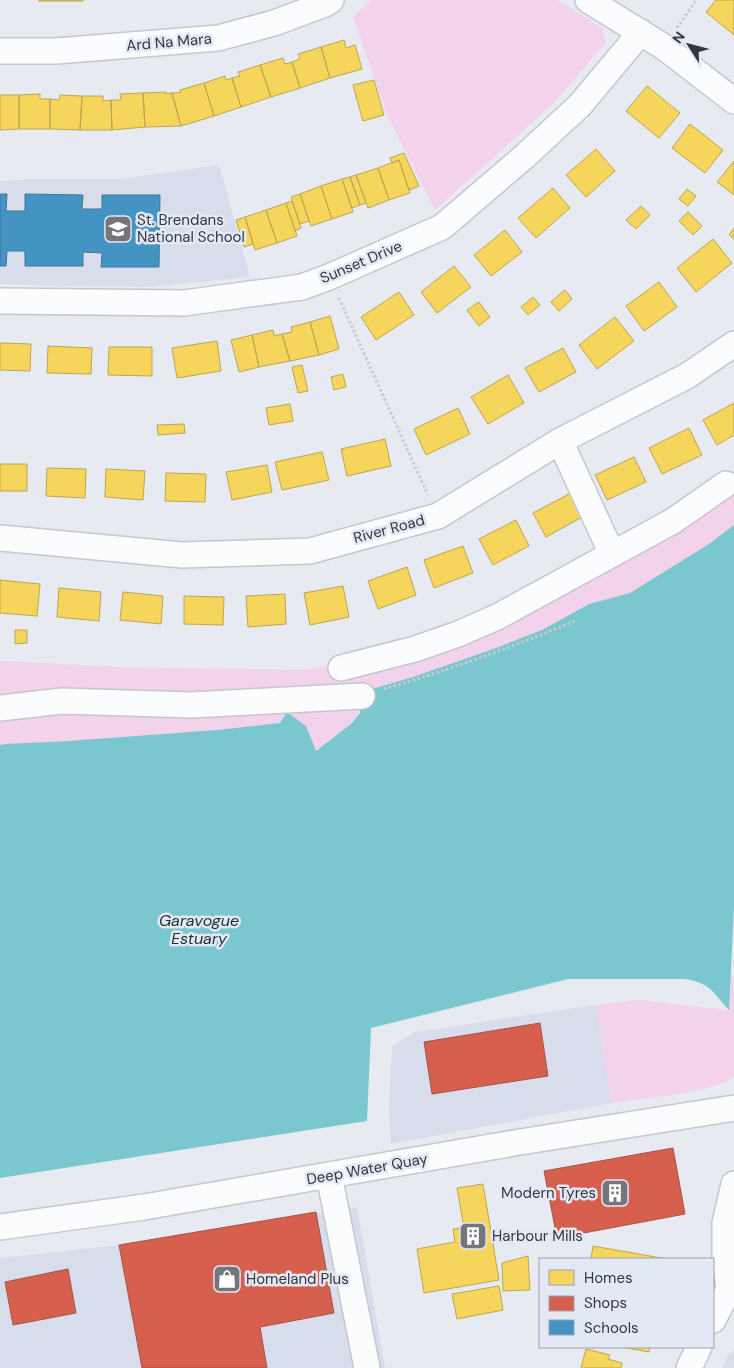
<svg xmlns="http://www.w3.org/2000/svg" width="734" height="1368" font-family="'DM Sans',sans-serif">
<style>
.built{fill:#d8ddec}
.green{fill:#f3d2eb}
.water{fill:#7bc7cf}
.homes{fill:#f6d55c;stroke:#bca652}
.shops{fill:#d6604d;stroke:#a65448}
.schools{fill:#4393c3;stroke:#3f779a}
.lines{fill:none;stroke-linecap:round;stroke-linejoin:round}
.minor-casing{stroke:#c6c7cc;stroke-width:28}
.path{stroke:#c9cbcc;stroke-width:3;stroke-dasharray:2.5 2.5;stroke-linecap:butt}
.minor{stroke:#fbfcfd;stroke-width:25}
.labels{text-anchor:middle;stroke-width:5;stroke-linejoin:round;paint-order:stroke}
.street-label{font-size:15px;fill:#36373c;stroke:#e3e8f5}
.poi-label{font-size:15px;fill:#36373c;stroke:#e3e8f5;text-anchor:start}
.water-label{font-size:16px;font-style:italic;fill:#1b2e30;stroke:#e3e8f5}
</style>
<rect width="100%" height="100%" fill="#e7eaf1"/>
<path class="built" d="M219 165 250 277 150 287 58 286 0 284V181L34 179H120Z
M595 1005 612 1103 391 1144 389 1109 392 1046 415 1032Z
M357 1207 385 1368H0V1258L119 1245Z
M734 1350V1368H722L729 1354Z"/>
<path class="green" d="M371 0H558L602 28 606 42 554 103 435 210 387 115 353 17Z
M734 473V552L496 648 413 677 358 693 360 712 351 724 316 751 0 844V661L123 667 303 670 386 653 495 612 723 481Z
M730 976 734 977V1077C710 1094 643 1098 612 1103L595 1005 639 1000 728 1010Z"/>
<path class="water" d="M734 525V907L729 1010C711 991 712 984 685 979H568L371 1028 367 1121 0 1178V745L6 744 69 741 217 730 280 723 287 712 306 726 316 751 351 724 360 713 358 693 413 677 496 648 544 629 589 604 630 593 709 544Z"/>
<path class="homes" d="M39 0H83V1H39Z
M716 0H734V35L706 12Z
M344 40 346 48 355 45 362 69 330 78 321 47Z
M321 47 330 78 300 88 292 62 300 59 298 54Z
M283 58 285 64 292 62 300 88 271 97 260 65Z
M260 65 271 97 241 107 232 78 240 76 238 72Z
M225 76 226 80 232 78 241 107 214 116 204 83Z
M374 80 384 115 363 121 353 85Z
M204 83 214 116 181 126 172 93 181 92 180 90Z
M647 86 680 113 659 138 626 111Z
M166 92V94L172 93 181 126 145 127 143 93Z
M143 93 145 127 112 130 111 100H121L120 94Z
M40 94V99H50V129H19V95Z
M0 95H19V129L0 130Z
M60 95 82 96 80 130 50 129V99L59 100Z
M82 96H103V101L111 100 112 130H80Z
M690 124 723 150 705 173 672 148Z
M596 149 615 171 586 197 566 175Z
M404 153 419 186 409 190 399 160 392 163 390 158Z
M399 160 410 193 389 200 378 168Z
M734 161V195L717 182Z
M378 168 389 200 368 208 356 175Z
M356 175 366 203 360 205 350 177Z
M350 177 360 205 352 208 342 179Z
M342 179 353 212 332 219 321 186Z
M321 186 332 219 311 226 300 194Z
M553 188 570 208 536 238 518 218Z
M687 189 696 196 688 206 679 199Z
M300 194 309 221 300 224 291 197Z
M292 201 301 228 295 231 286 203Z
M286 203 297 236 277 243 266 210Z
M641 206 650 215 636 229 626 220Z
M266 210 277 243 255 250 245 217Z
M688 212 702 226 693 235 679 221Z
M245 217 253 244 244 247 236 220Z
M734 228V239L729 235Z
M505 230 522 252 491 276 474 255Z
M713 239 732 263 696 292 677 268Z
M454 266 471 287 437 313 421 292Z
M659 282 677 307 644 331 626 306Z
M565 290 572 299 559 311 551 302Z
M399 292 414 315 376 340 361 317Z
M533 297 540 305 528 315 521 307Z
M479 302 490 317 479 326 467 310Z
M330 316 339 349 319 355 310 322Z
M615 317 634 341 597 369 579 345Z
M310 322 319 355 290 361 282 334 292 332 291 327Z
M273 330 274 336 282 334 290 361 259 367 252 335Z
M252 335 259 367 239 372 231 340Z
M217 341 221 371 177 378 172 348Z
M0 343 31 344 30 371 0 370Z
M48 346 92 348 91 374 47 373Z
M109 347H152V376L108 375Z
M563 348 576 372 539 392 525 368Z
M302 365 308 391 298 393 292 367Z
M343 374 346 387 334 390 331 377Z
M508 375 524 403 488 424 471 397Z
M734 403V435L717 445 703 420Z
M290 404 293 421 269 425 266 408Z
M458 408 470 434 426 455 414 429Z
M184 424 185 433 158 435 157 425Z
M689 428 702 455 662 474 649 448Z
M385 439 391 466 347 476 341 449Z
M322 452 329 480 282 490 275 462Z
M634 457 646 482 607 500 595 475Z
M0 464H27V491H0Z
M267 465 272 492 232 500 226 472Z
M47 468 86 469 85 498 46 496Z
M106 469 145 471 143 500 105 497Z
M166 473 206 474 205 502 165 501Z
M571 493 584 516 546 537 533 513Z
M516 520 529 546 493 565 479 539Z
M463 546 473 573 434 588 424 560Z
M407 567 416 595 378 609 368 581Z
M0 580 40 584 37 616 0 613Z
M343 586 349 617 310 625 304 593Z
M59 588 101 592 99 621 57 617Z
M123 592 163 596 161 624 120 620Z
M285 594 286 624 248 627 246 596Z
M184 596 224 597 223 625 184 624Z
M15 630H27V643L15 644Z
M483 1184 499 1280 424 1293 417 1249 455 1242 453 1229 464 1228 457 1188Z
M593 1246 667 1259H591Z
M528 1256 530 1290 503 1291 502 1263Z
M499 1286 503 1310 457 1319 452 1294Z
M621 1347H650L649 1352Z
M586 1349 610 1355 608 1359 622 1363 621 1368H581Z"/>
<path class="shops" d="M540 1023 548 1076 432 1094 424 1042Z
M673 1148 685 1214 557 1238 544 1171Z
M316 1212 334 1313 260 1327 267 1368H142L119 1245Z
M68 1269 76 1313 13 1325 5 1282Z"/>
<path class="schools" d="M0 194H7L6 211H25V194L83 195 82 209H102V195H160L159 267H101L102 253 83 252V266H25V251H7L6 266H0Z"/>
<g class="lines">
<defs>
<path id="minor" d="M588 0 664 47 734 101
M0 51H56L218 38 274 23 325 4 331 0
M0 301 184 303 302 287 329 277 442 227 525 156 580 105 641 32
M560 441 612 554
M0 538 182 555 310 551 438 516 560 441 687 376 734 344
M341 668 415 649 458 634 497 617 673 521 726 484
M0 708 62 701 192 705 362 696
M329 1175 367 1368
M0 1227 144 1207 520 1142 734 1108
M729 1289 725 1256V1223L734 1184
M713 1320 729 1289
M689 1368 699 1347"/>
</defs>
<use href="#minor" class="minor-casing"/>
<path class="path" d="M677 28 696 0
M339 298 428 495
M384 689C449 670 512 647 575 621"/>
<use href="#minor" class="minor"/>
</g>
<defs>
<symbol id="school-square" viewBox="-11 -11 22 22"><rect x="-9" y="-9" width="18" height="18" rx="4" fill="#74767b" stroke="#e3e8f5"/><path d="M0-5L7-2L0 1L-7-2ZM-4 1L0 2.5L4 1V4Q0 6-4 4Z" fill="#fff"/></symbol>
<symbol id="building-square" viewBox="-11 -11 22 22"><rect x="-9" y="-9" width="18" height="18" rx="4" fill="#74767b" stroke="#e3e8f5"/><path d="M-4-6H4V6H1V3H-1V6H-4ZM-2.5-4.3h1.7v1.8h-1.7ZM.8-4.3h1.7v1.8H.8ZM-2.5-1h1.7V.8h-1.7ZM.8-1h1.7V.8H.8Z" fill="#fff"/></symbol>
<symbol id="shop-square" viewBox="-11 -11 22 22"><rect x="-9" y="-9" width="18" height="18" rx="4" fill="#74767b" stroke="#e3e8f5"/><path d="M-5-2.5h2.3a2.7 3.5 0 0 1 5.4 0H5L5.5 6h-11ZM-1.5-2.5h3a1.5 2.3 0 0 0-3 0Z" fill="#fff"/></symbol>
</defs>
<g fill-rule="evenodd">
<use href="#school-square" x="102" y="213" width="32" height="32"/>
<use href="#building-square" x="599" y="1177" width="32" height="32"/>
<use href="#building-square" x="457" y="1220" width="32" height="32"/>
<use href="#shop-square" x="211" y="1263" width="32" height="32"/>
</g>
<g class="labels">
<g class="street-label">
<text transform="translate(169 42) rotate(-5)" y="5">Ard Na Mara</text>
<text transform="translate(361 262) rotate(-23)" y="5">Sunset Drive</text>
<text transform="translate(389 529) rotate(-15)" y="5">River Road</text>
<text transform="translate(367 1169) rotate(-10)" y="5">Deep Water Quay</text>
</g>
<g class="poi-label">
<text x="137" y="225">St. Brendans<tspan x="137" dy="17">National School</tspan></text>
<text x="596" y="1198" text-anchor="end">Modern Tyres</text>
<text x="492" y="1241">Harbour Mills</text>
<text x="246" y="1284">Homeland Plus</text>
</g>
<g class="water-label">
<text x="199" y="926">Garavogue<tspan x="199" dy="18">Estuary</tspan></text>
</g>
</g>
<rect x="539" y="1258" width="175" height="90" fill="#e3e8f5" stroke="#9ea1ab"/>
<rect x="549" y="1270" width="25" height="15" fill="#f6d55c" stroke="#9ea1ab"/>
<text x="584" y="1283" font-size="15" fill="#36373c">Homes</text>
<rect x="549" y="1296" width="25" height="15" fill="#d6604d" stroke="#9ea1ab"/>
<text x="584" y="1308" font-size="15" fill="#36373c">Shops</text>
<rect x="549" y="1320" width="25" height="15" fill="#4393c3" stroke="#9ea1ab"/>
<text x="584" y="1333" font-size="15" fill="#36373c">Schools</text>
<g transform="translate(689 45) rotate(306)" stroke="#e3e8f5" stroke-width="4" paint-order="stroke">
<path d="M0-4L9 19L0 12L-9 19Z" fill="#36373c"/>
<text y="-8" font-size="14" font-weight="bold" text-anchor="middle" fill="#36373c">N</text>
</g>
</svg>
